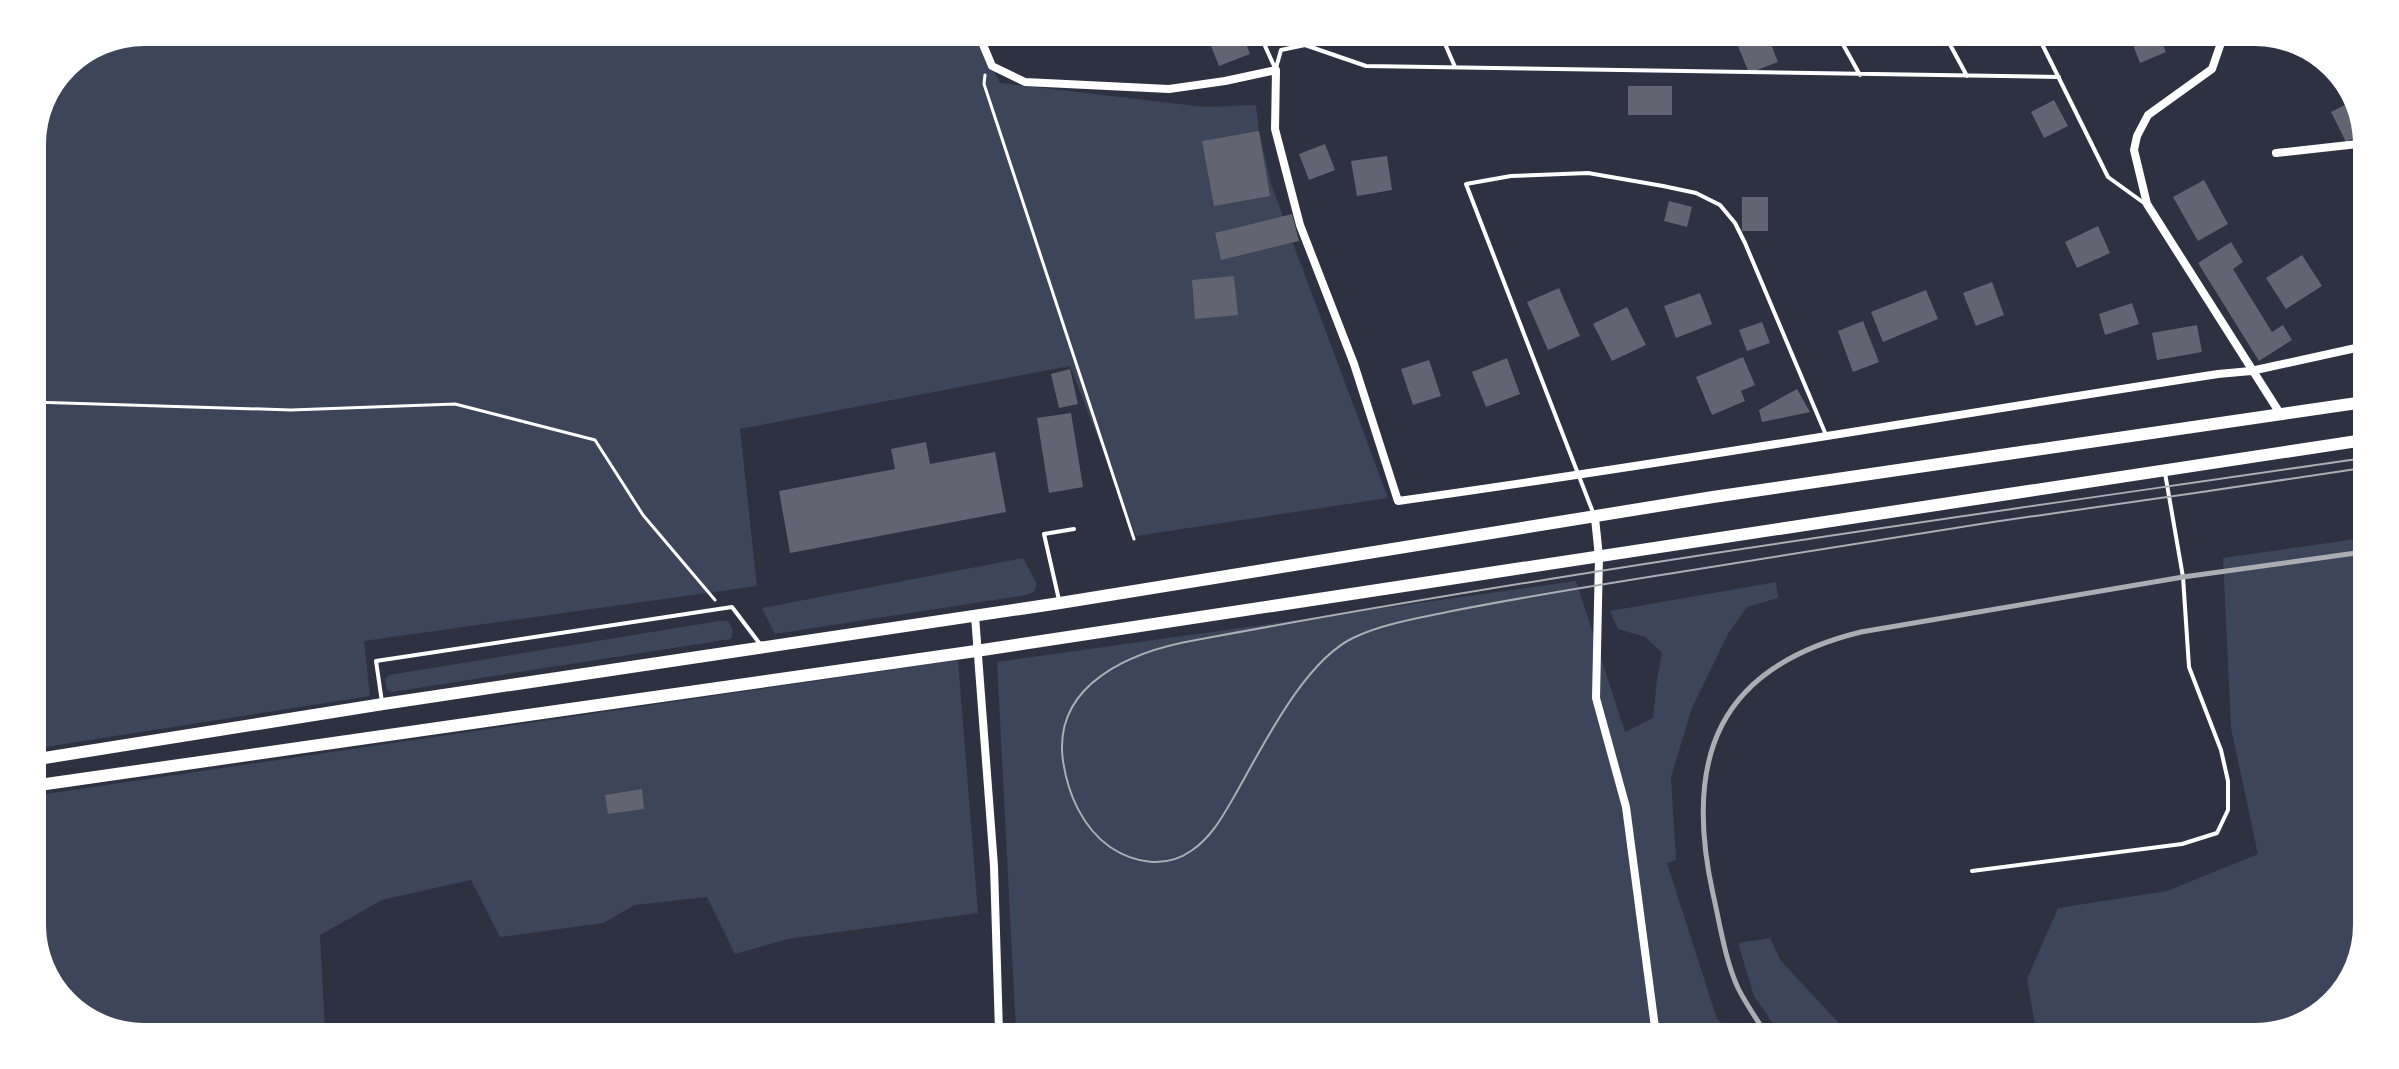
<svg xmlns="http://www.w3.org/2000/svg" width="2399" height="1069" font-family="'Golos Text',sans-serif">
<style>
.green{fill:#3c4559}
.building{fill:#626471}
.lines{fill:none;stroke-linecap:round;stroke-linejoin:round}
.path{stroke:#fff;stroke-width:3}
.service{stroke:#fff;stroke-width:4}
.minor{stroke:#fff;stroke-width:8}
.primary{stroke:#fff;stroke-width:12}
.tram{stroke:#abadb3;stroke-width:2}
.rail{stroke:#abadb3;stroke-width:5}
</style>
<rect width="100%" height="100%" fill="#2d3142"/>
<path class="green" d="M144 32 977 35 1000 83 1205 107 1256 105 1259 131 1271 184 1388 498 1136 536 1070 366 740 429 757 586 364 641 370 696 32 749V137L65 64Z
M2363 538 2358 968 2318 1018 2256 1037 2037 1036 2027 979 2058 908 2167 891 2258 854 2231 728 2223 558Z
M1023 558 1037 584 1034 592 1026 595 775 634 762 608Z
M1576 581 1625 732 1653 718 1657 679 1662 653 1645 637 1618 629 1610 611 1776 582 1778 598 1747 607 1729 632 1692 708 1671 777 1676 860 1667 863 1717 1019 1735 1035 1016 1032 997 662Z
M719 621H728L733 630 731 639 392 692 387 690 385 679 389 675Z
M958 660 978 913 788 939 735 954 707 897 635 905 603 923 500 937 471 880 382 900 320 935 325 1029 101 1028 51 988 32 933V796Z
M1770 938 1781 961 1850 1035H1781L1754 996 1738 943Z"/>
<path class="building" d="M1207 36H1243L1250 54 1219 66Z
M1756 38 1769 39 1778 62 1749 73 1738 46Z
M2131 40H2161L2166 52 2140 63Z
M1628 86H1672V115H1628Z
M2054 100 2068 126 2044 138 2031 112Z
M2351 102 2365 132 2346 142 2331 112Z
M1259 131 1270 196 1214 206 1202 141Z
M1325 144 1335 170 1309 180 1299 154Z
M1387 156 1392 190 1357 196 1351 161Z
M2204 180 2228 224 2198 241 2173 197Z
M1742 197H1768V231H1742Z
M1669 201 1692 207 1687 227 1664 221Z
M1292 214 1299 241 1221 260 1215 233Z
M2098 226 2110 253 2077 268 2065 242Z
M2231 242 2243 262 2233 269 2272 332 2283 325 2292 340 2259 361 2198 263Z
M2302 255 2322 286 2286 309 2266 278Z
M1234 276 1238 315 1195 319 1192 280Z
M1992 282 2004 315 1976 326 1963 293Z
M1559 288 1580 336 1548 350 1527 302Z
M1926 290 1938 319 1883 342 1871 312Z
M1700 293 1712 324 1676 338 1664 306Z
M2132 303 2139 324 2105 335 2099 314Z
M1627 307 1646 345 1612 361 1593 324Z
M1863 321 1879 362 1853 372 1838 331Z
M1762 322 1770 343 1747 351 1739 330Z
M2197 325 2202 352 2157 360 2152 333Z
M1743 357 1755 385 1741 391 1745 401 1712 415 1696 377Z
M1507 358 1520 394 1486 407 1472 372Z
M1429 360 1441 396 1413 405 1401 369Z
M1070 369 1078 404 1059 408 1051 374Z
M1797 389 1810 412 1762 422 1759 410Z
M1071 413 1083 487 1049 493 1037 418Z
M926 442 930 464 995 452 1006 512 790 553 779 491 895 469 891 449Z
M642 789 644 809 608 814 605 795Z"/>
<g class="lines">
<path class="path" d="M985 75 984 84 1134 539
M32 402 291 410 455 404 595 440 643 515 715 600"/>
<path class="service" d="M1261 37 1275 68
M1442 37 1455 67
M1840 39 1860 75
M1947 39 1967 76
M2040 40 2108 177 2144 203
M1276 68 1281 50 1305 45 1366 66 2059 77
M1594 515 1466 184 1511 176 1588 173 1663 186 1696 193 1720 205 1735 223 1745 243 1826 435
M1059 600 1044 534 1074 529
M382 702 376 661 732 607 760 644
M1972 871 2182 844 2217 833 2228 810V781L2221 750 2189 667 2183 577 2165 473"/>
<path class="minor" d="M979 35 992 66 1025 82 1169 89 1225 81 1276 70 1275 129 1300 225 1354 364 1398 501C1672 463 1945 416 2218 374L2251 371 2365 346
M2222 40 2212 69 2148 115 2137 136 2134 150 2147 204 2281 415
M2276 153 2367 143
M1595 518 1599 557 1596 698 1626 807 1656 1035
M975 616 994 866 999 1032"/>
<path class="primary" d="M32 760 383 704 1060 603 1713 497 2364 402
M32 786 976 651 2364 440"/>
<path class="tram" d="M2363 468C2240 487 2116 504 1993 522 1888 538 1784 556 1680 572 1604 584 1528 596 1452 611 1420 618 1386 623 1355 637 1304 660 1262 748 1235 795 1223 816 1211 838 1191 851 1165 869 1134 863 1110 847 1082 827 1068 794 1063 761 1052 683 1133 651 1196 640 1583 568 1974 515 2364 458"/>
<path class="rail" d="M1767 1035C1757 1020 1746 1004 1738 988 1725 960 1720 924 1713 894 1683 757 1718 667 1861 632L2183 577 2363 552"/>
</g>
<path d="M0 0H2399V1069H0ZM144 46H2255A98 98 0 0 1 2353 144V925A98 98 0 0 1 2255 1023H144A98 98 0 0 1 46 925V144A98 98 0 0 1 144 46Z" fill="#fff" fill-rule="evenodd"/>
</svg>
